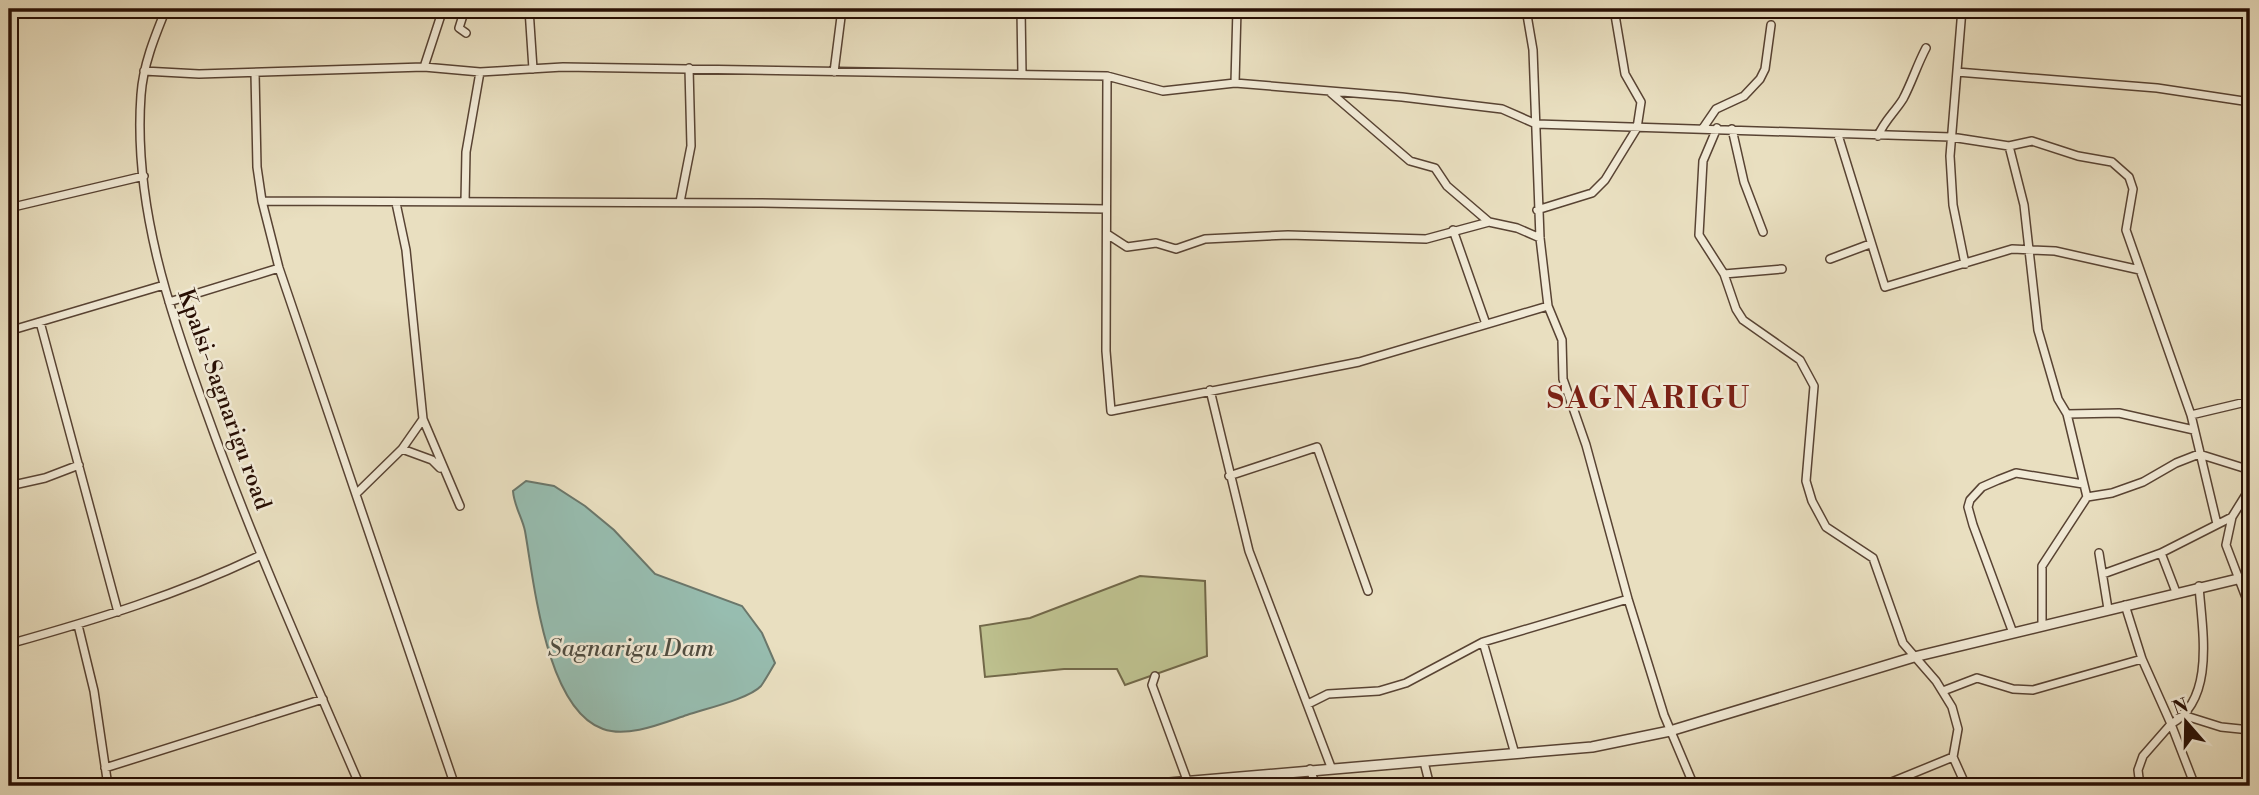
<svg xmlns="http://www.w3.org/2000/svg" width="2259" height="795" font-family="'Libre Bodoni',serif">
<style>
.green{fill:#bdc08e;stroke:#726849;stroke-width:2}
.water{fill:#97bdb0;stroke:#6b776b;stroke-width:2}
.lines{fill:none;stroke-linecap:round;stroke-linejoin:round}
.minor-casing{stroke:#584333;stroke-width:10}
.tertiary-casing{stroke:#584333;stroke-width:12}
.minor{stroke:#f1ead6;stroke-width:7}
.tertiary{stroke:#f1ead6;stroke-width:9}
.labels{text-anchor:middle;stroke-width:5;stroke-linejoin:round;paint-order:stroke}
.street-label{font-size:23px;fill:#280f04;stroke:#f1ead6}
.water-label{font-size:24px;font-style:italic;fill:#4f4c40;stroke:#f1ead6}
.district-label{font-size:30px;font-weight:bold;letter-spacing:2px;fill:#7a1f14;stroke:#f1ead6}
</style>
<rect width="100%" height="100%" fill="#e9dfc0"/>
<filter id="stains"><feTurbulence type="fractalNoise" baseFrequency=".00286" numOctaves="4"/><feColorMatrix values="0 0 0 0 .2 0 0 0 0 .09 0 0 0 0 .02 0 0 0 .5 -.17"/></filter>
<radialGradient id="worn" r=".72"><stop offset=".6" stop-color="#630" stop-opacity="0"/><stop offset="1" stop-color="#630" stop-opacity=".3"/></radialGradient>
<path class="green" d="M1140 576 1205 581 1207 656 1125 685 1117 669H1064L985 677 980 626 1030 618Z"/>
<path class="water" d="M526 481 554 486 585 506 614 530 655 574 742 606 762 633 775 663C771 670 766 679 761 686 749 699 704 709 687 715 663 723 628 738 603 729 546 709 534 582 525 531 522 517 514 506 513 491Z"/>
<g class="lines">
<defs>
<path id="minor" d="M166 9C155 36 143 65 141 95 133 205 170 313 207 414 252 540 307 663 360 786
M465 9 459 28 466 33
M529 9 533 69
M1021 9 1022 74
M1526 9 1533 50 1540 238 1548 306 1562 340 1563 379 1586 445 1628 599 1664 715 1694 786
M1962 9 1950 156 1953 205 1965 264
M2206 9 2250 13
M424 67 443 9
M144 71 199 74 424 67 480 72 563 67 1107 76 1163 91 1235 83 1402 97 1502 109 1536 124 1951 137 2009 146 2032 141 2078 156 2112 162 2129 177 2133 189 2126 230 2191 415 2217 524
M834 72 842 9
M1957 72 2157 88 2250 102
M255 73 257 167 262 201 279 268 455 786
M1107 76 1106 351 1111 411 1359 362 1548 306
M1235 83 1237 9
M1331 93 1410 161 1435 168 1447 186 1489 222
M1703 128 1716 109 1744 96 1760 79 1765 69 1771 25
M1717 128 1703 161 1699 235 1724 274 1736 309 1743 320 1800 360 1814 386 1806 481 1812 501 1826 527 1873 558 1903 643 1936 681 1952 707 1958 729 1953 757 1966 786
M1732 129 1744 182 1763 232
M1838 135 1885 287 2012 249 2055 251 2140 270
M1878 136C1884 121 1895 112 1903 99 1912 82 1917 65 1926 48
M2009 146 2024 205 2038 330 2058 399 2067 414 2087 497
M262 201 760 203 1106 209
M465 202 466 152 480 72
M680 202 691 146 689 68
M396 203 406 250 423 419 460 506
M9 208 144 176
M1537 210 1592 193 1605 180 1637 128 1641 102 1625 74 1614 9
M1453 230 1486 324
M1107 234 1127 247 1156 243 1176 249 1205 239 1288 235 1426 239 1489 222 1517 228 1540 238
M1830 259 1870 244
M1724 274 1782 269
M169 302 279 268
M40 322 118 612
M9 331 164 285
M1210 390 1249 551 1331 767
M2246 402 2250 369
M2067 414 2119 413 2194 430
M2191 415 2250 401
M402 449 423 419
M1229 476 1317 447 1368 591
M9 486 45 478 79 465
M357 493 402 449 432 460 440 468
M2232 517 2226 545 2250 608
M2099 553 2108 609
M2161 553 2232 517 2250 488
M2103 574 2161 553 2176 592
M2125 605 2142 659 2171 724 2143 756 2138 770 2140 786
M78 625 94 691 108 786
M2042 625V566L2087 497 2112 493 2143 482 2176 463 2199 454 2250 470
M2013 633 1973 525 1968 507 1970 500 1982 487 1998 480 2016 473 2083 484
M1483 642 1515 754
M9 644C95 620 180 594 261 555
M1155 676 1152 685 1187 780
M1943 691 1977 678 2013 689 2033 690 2142 659
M1308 704 1328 694 1379 691 1406 683 1483 642 1628 599
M2186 716 2221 727 2250 730
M1424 762 1430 786
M105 768 323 699
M1310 769 1316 786
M1882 786 1953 757
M2195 786 2171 724C2216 699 2202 629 2199 586"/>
<path id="tertiary" d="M1134 786 1592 747 1670 731 1914 657 2250 576"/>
</defs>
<use href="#minor" class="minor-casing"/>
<use href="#tertiary" class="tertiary-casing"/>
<use href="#minor" class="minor"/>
<use href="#tertiary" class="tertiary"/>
</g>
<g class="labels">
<g class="street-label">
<text transform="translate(225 399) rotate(70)" y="8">Kpalsi-Sagnarigu road</text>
</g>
<g class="water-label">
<text x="631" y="656">Sagnarigu Dam</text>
</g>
<g class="district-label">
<text x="1649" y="408">SAGNARIGU</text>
</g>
</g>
<rect width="2259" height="795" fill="none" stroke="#e9dfc0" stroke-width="35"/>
<rect x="10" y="10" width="2238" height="774" fill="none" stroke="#280f04" stroke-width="3.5"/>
<rect x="18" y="18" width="2224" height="760" fill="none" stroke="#280f04" stroke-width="2"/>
<g transform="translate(2186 722) rotate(340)" stroke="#f1ead6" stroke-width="5" paint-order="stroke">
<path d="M0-5L12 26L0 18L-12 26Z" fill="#280f04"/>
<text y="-10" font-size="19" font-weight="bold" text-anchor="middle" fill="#280f04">N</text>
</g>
<rect width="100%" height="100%" filter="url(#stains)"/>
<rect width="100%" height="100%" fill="url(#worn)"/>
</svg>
